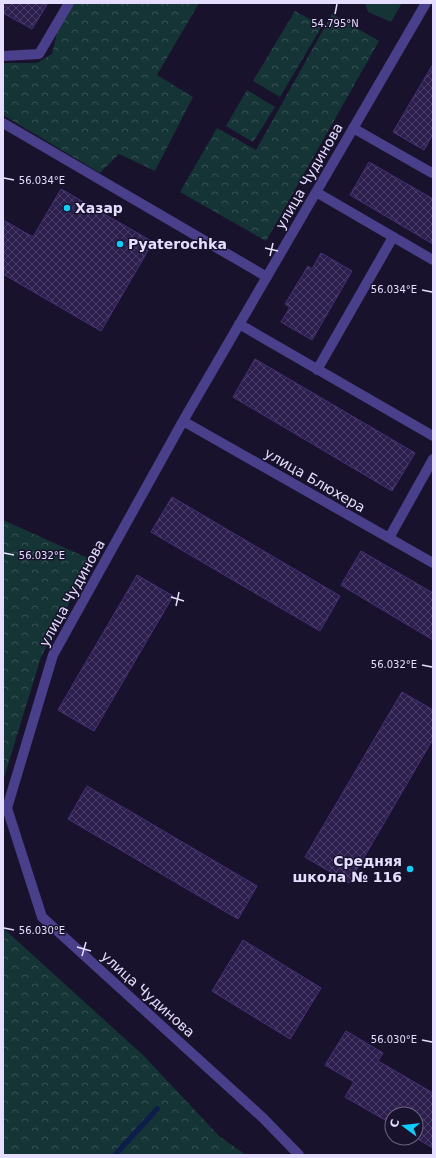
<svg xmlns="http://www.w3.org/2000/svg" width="436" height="1158" font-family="'DejaVu Sans',sans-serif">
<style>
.grass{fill:#153436}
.forest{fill:url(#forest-crowns)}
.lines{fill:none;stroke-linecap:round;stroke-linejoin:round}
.stream{stroke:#0d1e4b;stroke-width:5.5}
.building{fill:url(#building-cross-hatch);stroke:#463178}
.minor{stroke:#493f8a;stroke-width:10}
.ticks{fill:none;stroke:#e5defe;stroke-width:1.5}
.poi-dot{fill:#0fccf9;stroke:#19122c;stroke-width:1.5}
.labels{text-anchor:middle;stroke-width:3;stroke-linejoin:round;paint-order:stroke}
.street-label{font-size:14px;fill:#e5defe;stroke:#19122c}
.poi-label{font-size:14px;font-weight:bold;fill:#e5defe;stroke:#19122c;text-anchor:start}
.ticks-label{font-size:10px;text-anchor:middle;fill:#e5defe;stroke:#19122c;stroke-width:3;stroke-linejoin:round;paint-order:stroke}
</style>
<defs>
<pattern id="forest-crowns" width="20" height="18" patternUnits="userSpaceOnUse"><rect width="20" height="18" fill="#153436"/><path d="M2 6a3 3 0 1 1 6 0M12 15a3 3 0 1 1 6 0" fill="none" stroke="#375154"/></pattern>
<pattern id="building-cross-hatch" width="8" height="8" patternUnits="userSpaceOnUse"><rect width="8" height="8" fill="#2c1f4d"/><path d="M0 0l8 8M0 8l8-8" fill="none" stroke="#4a3f68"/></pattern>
</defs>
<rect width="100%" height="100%" fill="#19122c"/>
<path class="grass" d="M365 3H402L391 22 368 12Z"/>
<path class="forest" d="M70 3H199L157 75 193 97 155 171 119 154 100 173 3 115V63H37L52 54 59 24Z
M295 11 322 26 280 97 253 81Z
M332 14 379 41 266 241 180 192 217 128 256 150Z
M247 90 275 107 253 142 226 126Z
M3 520 92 560 41 657 3 781Z
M3 928 144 1056 219 1136 246 1155H3Z"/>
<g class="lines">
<path class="stream" d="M115 1155 157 1109"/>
</g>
<path class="building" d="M7 3H48L32 29 3 13V9Z
M433 64V134L424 150 393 132Z
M369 162 433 199V244L350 195Z
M61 189 153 242 101 331 3 274V220L33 237Z
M321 253 352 271 312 340 281 322 290 307 285 304 308 266 312 269Z
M255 359 415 453 392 491 233 397Z
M172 497 340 596 320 631 151 532Z
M361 551 433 593V640L341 585Z
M137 575 173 596 94 731 58 710Z
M402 692 433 710V739L349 883 305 857Z
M87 786 257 886 238 919 68 819Z
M243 940 321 988 290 1039 212 991Z
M346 1031 383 1053 378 1061 433 1093V1148L416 1138V1114H392V1124L345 1097 354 1082 325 1065Z"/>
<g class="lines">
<path class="minor" d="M3 56 39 54 69 3
M3 123 267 277
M353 128 432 173 433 172
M316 192 433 260
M239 324 433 436
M317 370 393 237
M183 421 433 563
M389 538 433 459
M299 1155 263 1118 42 917 7 808 53 655 183 421 426 3"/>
</g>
<path class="ticks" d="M335 14 337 4M4 178 14 180M265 248 278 251M270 256 273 243M422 290 432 292M4 553 14 555M171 597 184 601M176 606 179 592M422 665 432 667M4 928 14 930M77 947 91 951M82 956 86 942M422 1040 432 1042"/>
<g class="poi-dot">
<circle cx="67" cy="208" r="4"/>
<circle cx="120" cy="244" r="4"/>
<circle cx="410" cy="869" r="4"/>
</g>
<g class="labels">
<g class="street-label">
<text transform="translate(309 176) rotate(-60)" y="5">улица Чудинова</text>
<text transform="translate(315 480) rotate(30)" y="5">улица Блюхера</text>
<text transform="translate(72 593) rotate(-61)" y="5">улица Чудинова</text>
<text transform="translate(148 994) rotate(42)" y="5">улица Чудинова</text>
</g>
<g class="poi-label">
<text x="75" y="213">Хазар</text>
<text x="128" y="249">Pyaterochka</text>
<text x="402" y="866" text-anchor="end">Средняя<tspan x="402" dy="16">школа № 116</tspan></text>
</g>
</g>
<g class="ticks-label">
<text x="335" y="27">54.795°N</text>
<text x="42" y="184">56.034°E</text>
<text x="394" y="293">56.034°E</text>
<text x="42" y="559">56.032°E</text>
<text x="394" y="668">56.032°E</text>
<text x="42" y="934">56.030°E</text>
<text x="394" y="1043">56.030°E</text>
</g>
<rect width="436" height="1158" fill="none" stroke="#e5defe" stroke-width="8"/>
<g transform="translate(404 1126) rotate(285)"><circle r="19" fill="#19122c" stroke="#6b6480"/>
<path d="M0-3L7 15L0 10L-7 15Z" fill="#0fccf9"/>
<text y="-6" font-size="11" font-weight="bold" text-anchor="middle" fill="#e5defe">С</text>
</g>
</svg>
